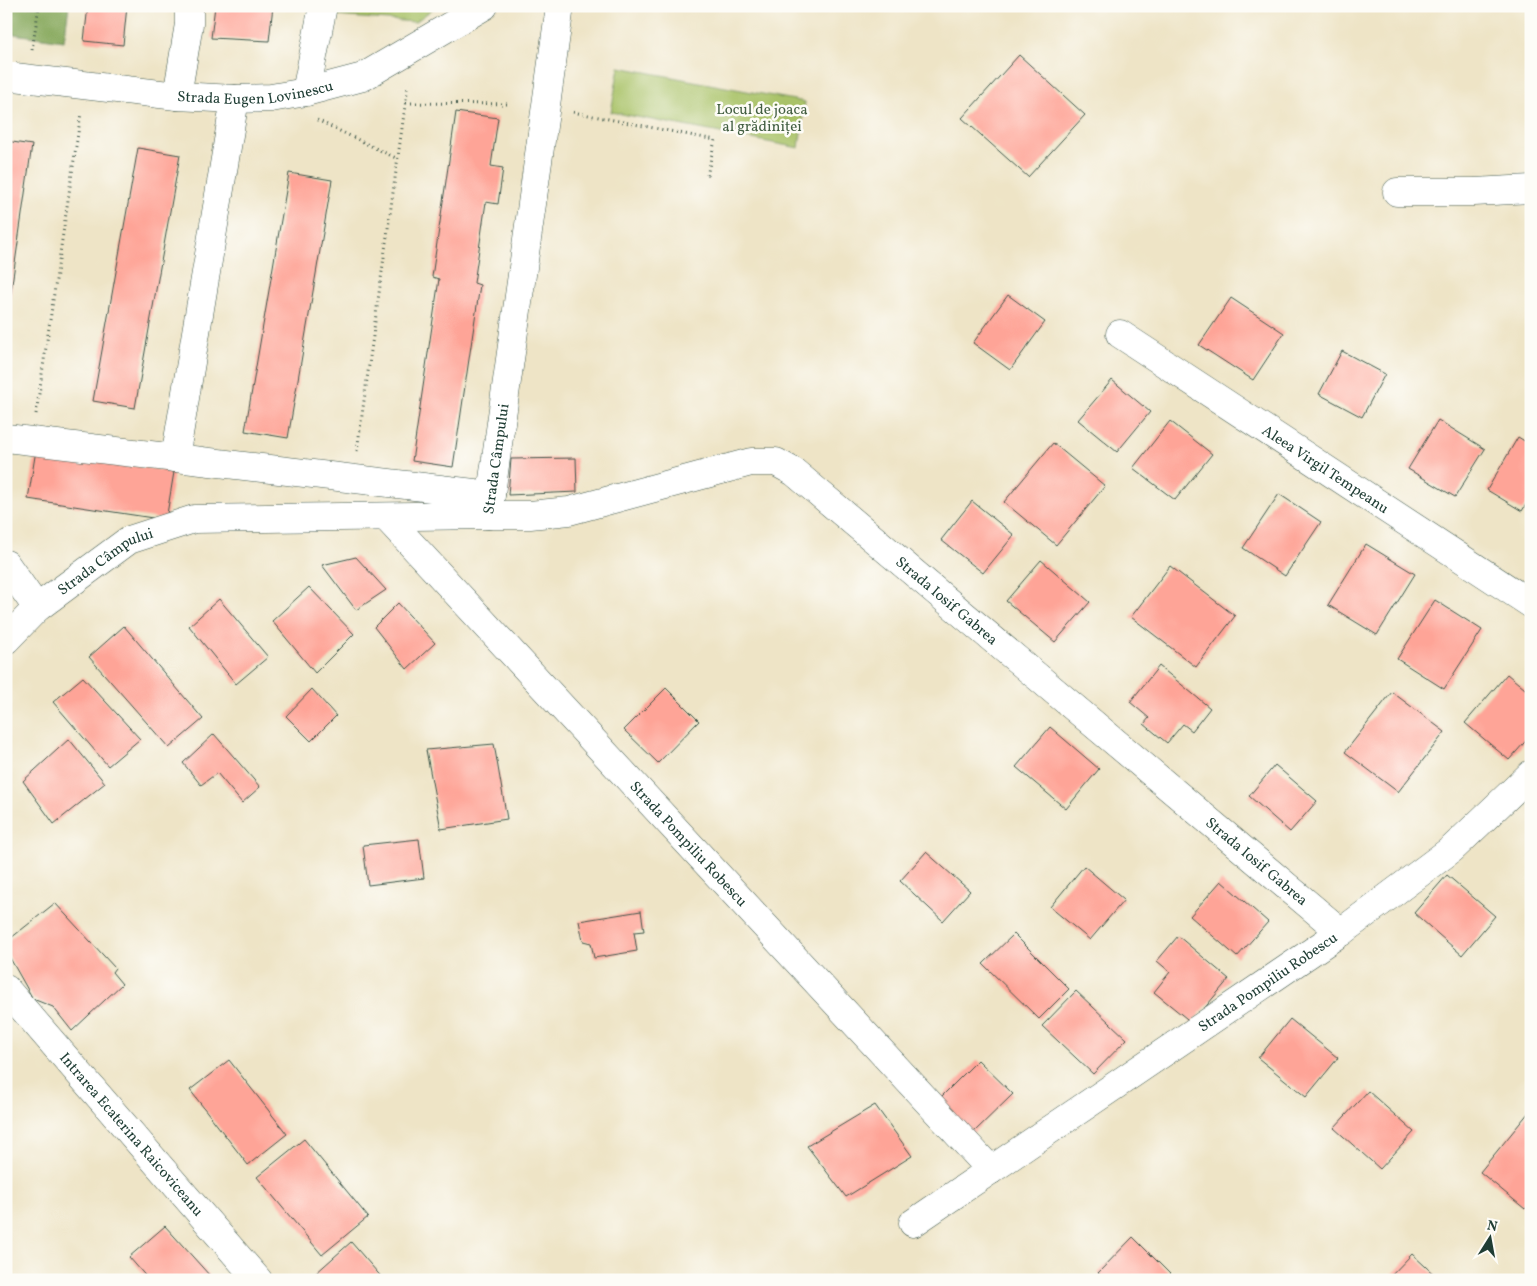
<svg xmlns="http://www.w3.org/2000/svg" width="1537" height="1286" font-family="Vollkorn,serif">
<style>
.green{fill:#a9c268;stroke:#64804e}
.forest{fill:#86a85c;stroke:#527248}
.building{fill:#fea497}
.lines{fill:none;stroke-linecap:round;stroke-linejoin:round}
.minor-casing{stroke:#3e564a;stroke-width:29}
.path{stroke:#3e564a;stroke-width:3;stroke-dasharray:1 4;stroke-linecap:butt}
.minor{stroke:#fff;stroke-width:28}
.labels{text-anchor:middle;stroke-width:5;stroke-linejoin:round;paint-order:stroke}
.street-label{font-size:15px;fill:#1f3d34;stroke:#fdfcf7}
.park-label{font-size:15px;fill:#425e41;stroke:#fdfcf7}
</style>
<rect width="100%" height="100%" fill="#fdfcf7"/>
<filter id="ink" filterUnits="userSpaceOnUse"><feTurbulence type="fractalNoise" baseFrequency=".02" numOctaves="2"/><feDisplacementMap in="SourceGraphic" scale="10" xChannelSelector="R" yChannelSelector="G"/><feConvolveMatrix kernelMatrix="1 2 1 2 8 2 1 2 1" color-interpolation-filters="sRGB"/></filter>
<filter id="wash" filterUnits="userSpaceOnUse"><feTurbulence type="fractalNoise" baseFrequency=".0096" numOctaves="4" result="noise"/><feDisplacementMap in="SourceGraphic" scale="20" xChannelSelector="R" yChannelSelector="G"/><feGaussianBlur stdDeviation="1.12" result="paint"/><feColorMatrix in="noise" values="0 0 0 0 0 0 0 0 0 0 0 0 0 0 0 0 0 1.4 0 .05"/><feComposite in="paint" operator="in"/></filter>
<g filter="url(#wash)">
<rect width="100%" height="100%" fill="#eee4c6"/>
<path class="green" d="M337 6H437L415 22 335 16Z
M619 67 805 102 799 148 611 112Z"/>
<path class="forest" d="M6 6H69L64 41 6 33Z"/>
<g id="blocks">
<path class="building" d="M88 6H127L123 45 84 41Z
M215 6H273L269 41 211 38Z
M1019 55 1085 115 1028 177 962 118Z
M456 112 498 118 491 166 503 168 498 204 486 202 474 283 480 285 453 467 412 461 439 279 432 277Z
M6 141 32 145 7 319H6Z
M138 148 180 155 135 408 93 401Z
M289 173 332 180 288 438 245 431Z
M1008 295 1045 322 1010 370 973 343Z
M1231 298 1284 333 1253 380 1199 345Z
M1342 351 1385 374 1362 417 1319 394Z
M1112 380 1150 412 1117 452 1078 420Z
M1438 420 1485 449 1455 497 1408 469Z
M1170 421 1212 454 1175 500 1133 468Z
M1518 437 1531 445V496L1522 511 1487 490Z
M1053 443 1105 486 1056 545 1004 502Z
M36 450 174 472 166 520 28 499Z
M576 458 577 492 508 495 511 459Z
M1279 494 1321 522 1285 576 1243 548Z
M972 501 1014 535 983 573 941 540Z
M1366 544 1415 574 1377 635 1328 605Z
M356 557 386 590 356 610 322 565Z
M1041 560 1090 602 1055 642 1006 601Z
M1170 566 1235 616 1196 667 1131 617Z
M309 587 354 634 315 673 272 621Z
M219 599 268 657 236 684 189 626Z
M1435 600 1482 630 1444 689 1397 659Z
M398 603 435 643 407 669 374 627Z
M124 626 203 719 169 748 89 657Z
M1159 666 1210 708 1192 731 1183 724 1167 743 1144 724 1149 718 1130 702Z
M1507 674 1531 694V735L1509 760 1465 723Z
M83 677 140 739 108 766 53 702Z
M666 688 699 721 658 763 624 730Z
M312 689 336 716 311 741 286 716Z
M1392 692 1445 732 1398 792 1345 752Z
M1050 727 1099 769 1066 809 1016 767Z
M214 734 260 787 242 803 217 773 201 785 183 763Z
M69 739 105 783 54 824 23 781Z
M494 744 507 819 441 829 426 750Z
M1275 765 1317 801 1290 832 1249 796Z
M419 839 424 878 368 885 363 845Z
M926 852 970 891 943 921 900 881Z
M1084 866 1124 900 1090 940 1050 907Z
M1447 875 1495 916 1462 955 1414 913Z
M1221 881 1268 922 1237 957 1190 916Z
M55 903 115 968 112 972 122 984 72 1031 53 1007 33 999 6 951V942Z
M641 911 644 931 634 932 637 951 594 958 591 943 583 941 579 921Z
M1014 934 1069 989 1039 1019 983 964Z
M1178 936 1229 979 1192 1023 1154 992 1170 972 1157 961Z
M1076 991 1127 1039 1093 1074 1042 1026Z
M1290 1019 1338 1058 1306 1097 1258 1058Z
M229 1060 287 1134 248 1165 190 1090Z
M978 1060 1013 1094 972 1134 938 1100Z
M1368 1091 1414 1132 1380 1169 1334 1128Z
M875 1105 912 1156 846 1197 807 1146Z
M1529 1112 1531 1114V1203L1525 1209 1480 1172Z
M304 1139 368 1217 322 1255 257 1177Z
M165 1226 211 1277 207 1280H149L129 1257Z
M1133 1237 1176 1280H1105L1098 1273Z
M351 1242 384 1280H320L315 1274Z
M1412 1254 1440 1280H1387Z"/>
</g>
</g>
<g filter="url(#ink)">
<use href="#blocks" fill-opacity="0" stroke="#3e564a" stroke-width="1"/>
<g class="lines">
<defs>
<g id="minor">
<path id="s1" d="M6 76 177 96 235 99 271 98 306 92 363 77 484 6"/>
<path d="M306 92 323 6"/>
<path d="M177 96 189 24V6"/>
<path d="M1397 192H1474L1531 189"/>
<path id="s2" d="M1120 334 1531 604"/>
<path d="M6 438 491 495"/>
<path d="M175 458 235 99"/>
<path id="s3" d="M488 515H530L569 511 751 462H776L794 472 1341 932"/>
<path id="s4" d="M387 518 991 1170"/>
<path d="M6 564 37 608"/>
<path id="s5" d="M6 640 37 608 129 540 194 519 488 515 560 6"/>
<path id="s6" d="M6 989 258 1280"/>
<path id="s7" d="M913 1223 1341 932 1452 849 1531 774"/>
</g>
</defs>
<use href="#minor" class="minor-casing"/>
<path class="path" d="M32 50 39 6
M406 103 511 104
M573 112 715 140 707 176
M317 120 398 159
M36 414 81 113
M357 451 408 85"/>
<use href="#minor" class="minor"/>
</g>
</g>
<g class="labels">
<g class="street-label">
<text dy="5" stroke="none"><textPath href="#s1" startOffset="251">Strada Eugen Lovinescu</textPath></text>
<text dy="5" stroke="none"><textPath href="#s5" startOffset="578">Strada Câmpului</textPath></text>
<text dy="5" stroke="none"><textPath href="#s2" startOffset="246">Aleea Virgil Tempeanu</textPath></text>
<text dy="5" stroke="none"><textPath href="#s5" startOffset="128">Strada Câmpului</textPath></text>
<text dy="5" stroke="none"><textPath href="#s3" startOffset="515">Strada Iosif Gabrea</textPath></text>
<text dy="5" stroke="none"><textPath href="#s4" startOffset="444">Strada Pompiliu Robescu</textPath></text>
<text dy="5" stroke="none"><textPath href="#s3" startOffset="920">Strada Iosif Gabrea</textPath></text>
<text dy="5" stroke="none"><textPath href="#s7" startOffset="429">Strada Pompiliu Robescu</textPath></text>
<text dy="5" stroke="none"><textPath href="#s6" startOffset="192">Intrarea Ecaterina Raicoviceanu</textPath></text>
</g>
<g class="park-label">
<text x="762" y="114">Locul de joaca<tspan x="762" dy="17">al grădiniței</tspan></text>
</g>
</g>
<rect width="1537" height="1286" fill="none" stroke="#fdfcf7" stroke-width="25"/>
<g transform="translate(1490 1238) rotate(11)" stroke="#fdfcf7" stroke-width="4" paint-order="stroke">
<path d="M0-4L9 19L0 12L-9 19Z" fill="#1f3d34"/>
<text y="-8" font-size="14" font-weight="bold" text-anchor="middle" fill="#1f3d34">N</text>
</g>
</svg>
